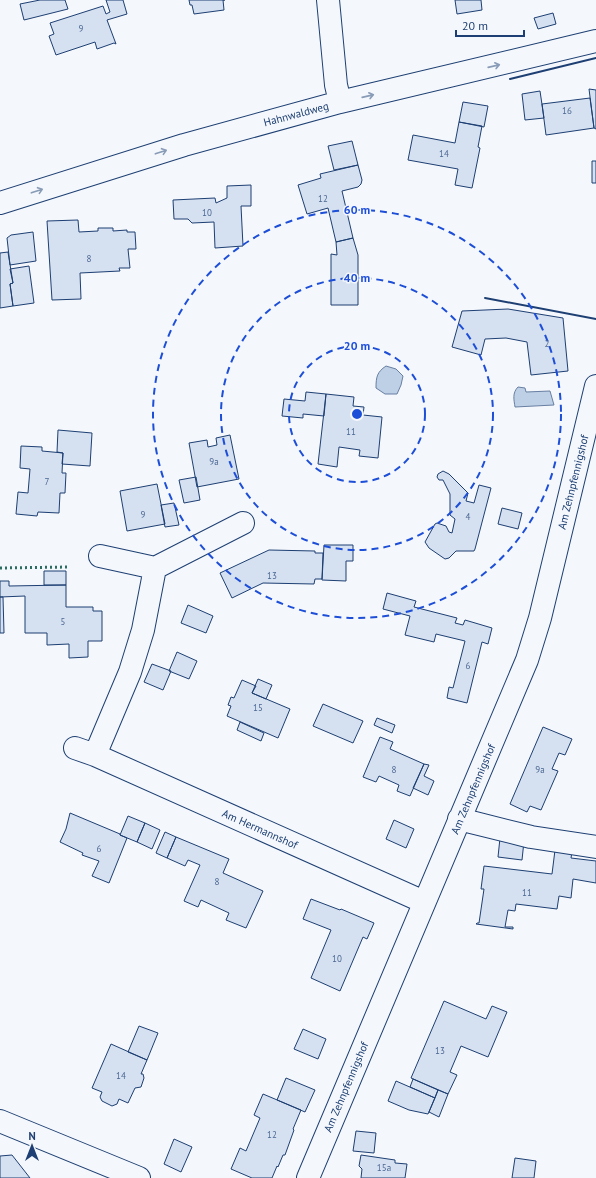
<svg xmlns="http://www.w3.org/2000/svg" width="596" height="1178" font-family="'PT Sans',sans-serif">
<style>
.water{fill:#bed0e5;stroke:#687fa3}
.building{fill:#d5e0f0;stroke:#1d3f73}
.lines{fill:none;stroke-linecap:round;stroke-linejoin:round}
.minor-casing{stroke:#1d3f73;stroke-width:24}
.minor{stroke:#f4f7fb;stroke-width:22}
.hedge{stroke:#2c6c60;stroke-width:3;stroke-dasharray:2 3;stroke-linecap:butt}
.wall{stroke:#1d3f73;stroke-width:2}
.oneway{stroke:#889bb7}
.ring{fill:none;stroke:#1d4ed8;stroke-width:2;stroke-dasharray:7 5}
.labels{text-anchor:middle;stroke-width:3;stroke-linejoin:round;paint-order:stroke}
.number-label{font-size:9px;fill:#4b6792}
.street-label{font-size:11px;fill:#1d3f73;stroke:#f4f7fb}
.centre{fill:#1d4ed8;stroke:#f4f7fb;stroke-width:2}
.ring-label{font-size:12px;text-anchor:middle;font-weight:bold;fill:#1d4ed8;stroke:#f4f7fb;stroke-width:3;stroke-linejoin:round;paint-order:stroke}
</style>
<rect width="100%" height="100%" fill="#f4f7fb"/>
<path class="water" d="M386 366 396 369 403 376 401 385 397 394H385L376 388C376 377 377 372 386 366Z
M518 387 525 388 526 392 550 391 554 405 515 407C514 400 512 393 518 387Z"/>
<path class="building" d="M40 0H65L68 9 24 20 20 4Z
M106 0H123L127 14 107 20 116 44 114 43 97 49 95 42 56 55 49 36 54 34 50 23 103 6 106 14 110 12Z
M189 0H225H223L224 10 194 14 192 5H190Z
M455 0H481L482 10 457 14Z
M553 13 556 24 538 29 534 18Z
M589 89 596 90V129L594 128Z
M540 91 544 118 525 120 522 94Z
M590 98 594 128 546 135 542 104Z
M463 102 488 106 484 127 459 122Z
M459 122 482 126 478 147 480 148 472 188 455 185 458 169 408 160 413 135 455 143Z
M352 141 358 165 334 170 328 146Z
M592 161H596V183H592Z
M358 165 362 180 361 184 358 187 342 191 353 238 336 242 328 208 307 214 298 185 321 178 320 174Z
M251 185V206H241L243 246 215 248 214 222 192 223 188 219H174L173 200 215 198 216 203 227 198V186Z
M78 220 79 232 98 231V228H113V231L127 230V232H135L136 249H128L130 268H119L120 271 80 273 81 299 52 300 47 221Z
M33 232 36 261 10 265 7 238 11 235Z
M353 238 358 255V305H331V254L337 255 336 242Z
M8 252 13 283 10 284 13 306 0 308V253Z
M29 266 34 303 13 306 10 284 13 283 10 269Z
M508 309 563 318 568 371 531 375 527 342 506 338 485 339 481 355 452 347 462 311Z
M306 392 326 394 324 416 303 414V418L282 416 284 399 305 401Z
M326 394 354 397 353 406 364 407 363 415 382 417 378 458 359 456 360 450 339 447 337 467 318 464Z
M58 430 92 433 90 466 62 464 63 453 57 452Z
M230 435 239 479 197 487 189 443 207 440 208 447 217 445 216 438Z
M21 446 42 447V451L63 453 62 473H66L65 493H60L59 513 38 512 37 516 16 514 18 492 28 493 30 469 20 468Z
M443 471 449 474 468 493 466 501 474 503 479 485 491 488 475 549 474 551H456L449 558 445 559 429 548 425 542 435 524 437 523 446 526 449 532 452 533 455 519 450 515V494L443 480H439L437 477 438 474Z
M196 477 200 500 184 503 179 480Z
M157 484 165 524 127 531 120 491Z
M174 503 179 525 165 527 161 505Z
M502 508 522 513 518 529 498 524Z
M324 545H353V561H346V581L322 580Z
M269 550 315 551V553H323L322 579H315L314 584 263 583 232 598 220 573Z
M44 571H66V585H44Z
M0 581H9V586L66 585V607H93V611H102V641H88V657L69 658V644L47 645V633H25V596L0 597Z
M387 593 416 601 414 607 457 618 455 623 463 625 465 620 492 628 488 644 482 642 467 703 447 698 449 687 453 688 465 641 436 634 434 642 405 635 410 616 383 609Z
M0 597H3L4 633H0Z
M188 605 213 616 206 633 181 623Z
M177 652 197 661 189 679 169 671Z
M152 664 171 671 163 690 144 682Z
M258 679 272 685 266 699 252 693Z
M242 680 256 686 252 693 290 709 278 738 227 716 231 706 228 705 231 697 234 698Z
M323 704 363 721 353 743 313 726Z
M377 718 395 725 392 733 374 725Z
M240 722 264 733 261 741 237 730Z
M543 727 572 739 565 755 559 753 552 769 558 771 541 810 530 806 527 812 510 804Z
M380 737 393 742 390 749 424 764 410 796 397 791 399 785 379 776 376 782 363 777Z
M424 764 429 765 424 776 434 781 428 795 413 788Z
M70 813 120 834V835L127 838 109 883 92 876 99 861 82 855 83 853 60 842 66 829Z
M128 816 145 823 137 842 120 835Z
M394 820 414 829 406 848 386 839Z
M145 823 160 830 152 849 137 842Z
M165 832 176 837 167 858 156 853Z
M176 837 229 859 223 873 263 891 246 928 226 920 229 913 201 900 198 907 184 901 200 865 188 860 185 866 167 858Z
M500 838 524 841 522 860 498 857Z
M555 850 572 852 571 858 596 861V883L573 879 571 898 559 896 557 909 516 904 515 911 508 910 505 927H513V929L476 924 477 923H479L484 889H481L484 866 552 874Z
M311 899 340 910 341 909 374 923 367 939 363 937 340 991 311 978 331 930 303 919Z
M444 1001 486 1019 492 1006 507 1012 488 1057 461 1046 450 1072 457 1075 448 1094 411 1078Z
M139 1026 158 1033 147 1060 128 1052Z
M303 1029 326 1039 318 1059 294 1049Z
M111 1044 147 1060 141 1074H143L144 1078 141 1087 135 1088 128 1103 119 1099 117 1104 112 1106 102 1101 100 1097 102 1092 92 1088Z
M286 1078 315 1090 305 1112 277 1100Z
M413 1079 438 1090 435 1098 410 1087Z
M396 1081 435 1098 428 1114 409 1110 388 1101Z
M438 1090 448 1094 439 1117 429 1112Z
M263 1094 301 1110 293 1129 294 1130 285 1155H283L278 1167 277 1166 272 1178H252L231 1169 240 1148 246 1151 260 1118 254 1115Z
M356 1131 376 1133 374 1153 353 1151Z
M174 1139 192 1147 181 1172 164 1164Z
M12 1155 30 1178H0V1156Z
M361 1155 395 1160V1163L407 1164 405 1178H361L362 1169 359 1166Z
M515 1158 536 1161 534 1178H512Z"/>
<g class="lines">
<defs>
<path id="minor" d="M328 0 336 85 340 102
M0 203 184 145 340 102 596 41
M100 556 155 568 243 523
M75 748 95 755 424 902
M95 755 130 672 143 630 155 568
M459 819 531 837 596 847
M0 1121 139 1178
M308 1178 527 660 540 618 596 386"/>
</defs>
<use href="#minor" class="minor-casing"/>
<use href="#minor" class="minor"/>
<path class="hedge" d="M0 568 69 567"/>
<path class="wall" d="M510 79 596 58
M485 298 596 319"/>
</g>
<defs><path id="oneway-shaft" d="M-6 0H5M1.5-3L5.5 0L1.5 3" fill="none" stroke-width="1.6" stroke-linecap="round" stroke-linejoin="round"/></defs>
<g class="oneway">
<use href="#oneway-shaft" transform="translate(494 66) rotate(-13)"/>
<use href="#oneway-shaft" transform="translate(368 96) rotate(-13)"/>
<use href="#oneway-shaft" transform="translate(161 152) rotate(-18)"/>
<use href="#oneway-shaft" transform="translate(37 191) rotate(-18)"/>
</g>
<g class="ring">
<circle cx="357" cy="414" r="68"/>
<circle cx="357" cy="414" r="136"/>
<circle cx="357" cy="414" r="204"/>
</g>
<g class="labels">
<g class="number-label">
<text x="81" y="32">9</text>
<text x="567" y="114">16</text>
<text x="444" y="157">14</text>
<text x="323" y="202">12</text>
<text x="207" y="216">10</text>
<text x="89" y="262">8</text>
<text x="547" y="347">2</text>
<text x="351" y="435">11</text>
<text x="214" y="465">9a</text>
<text x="47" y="485">7</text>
<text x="143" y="518">9</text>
<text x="468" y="520">4</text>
<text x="272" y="579">13</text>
<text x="63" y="625">5</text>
<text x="468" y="669">6</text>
<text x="258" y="711">15</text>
<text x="394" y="773">8</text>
<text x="540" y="773">9a</text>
<text x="99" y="852">6</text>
<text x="217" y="885">8</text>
<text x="527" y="896">11</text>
<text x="337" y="962">10</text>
<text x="440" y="1054">13</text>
<text x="121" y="1079">14</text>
<text x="272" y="1138">12</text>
<text x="384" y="1171">15a</text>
</g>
<g class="street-label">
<text transform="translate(296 114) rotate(-15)" y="4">Hahnwaldweg</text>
<text transform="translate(573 482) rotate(-76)" y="4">Am Zehnpfennigshof</text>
<text transform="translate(473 789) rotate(-67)" y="4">Am Zehnpfennigshof</text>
<text transform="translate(260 829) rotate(24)" y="4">Am Hermannshof</text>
<text transform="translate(346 1087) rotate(-67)" y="4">Am Zehnpfennigshof</text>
</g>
</g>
<circle cx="357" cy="414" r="6" class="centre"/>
<g class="ring-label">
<text x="357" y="214">60 m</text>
<text x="357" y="282">40 m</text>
<text x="357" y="350">20 m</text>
</g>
<g transform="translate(32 1146)" stroke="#f4f7fb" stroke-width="3" paint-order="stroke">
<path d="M0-3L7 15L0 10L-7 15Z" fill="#1d3f73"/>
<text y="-6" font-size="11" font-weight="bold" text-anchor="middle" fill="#1d3f73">N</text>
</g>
<path d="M456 30v6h68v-6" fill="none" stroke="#1d3f73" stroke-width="2"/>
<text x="462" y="30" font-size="12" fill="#1d3f73" stroke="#f4f7fb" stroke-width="3" paint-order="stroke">20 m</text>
</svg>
